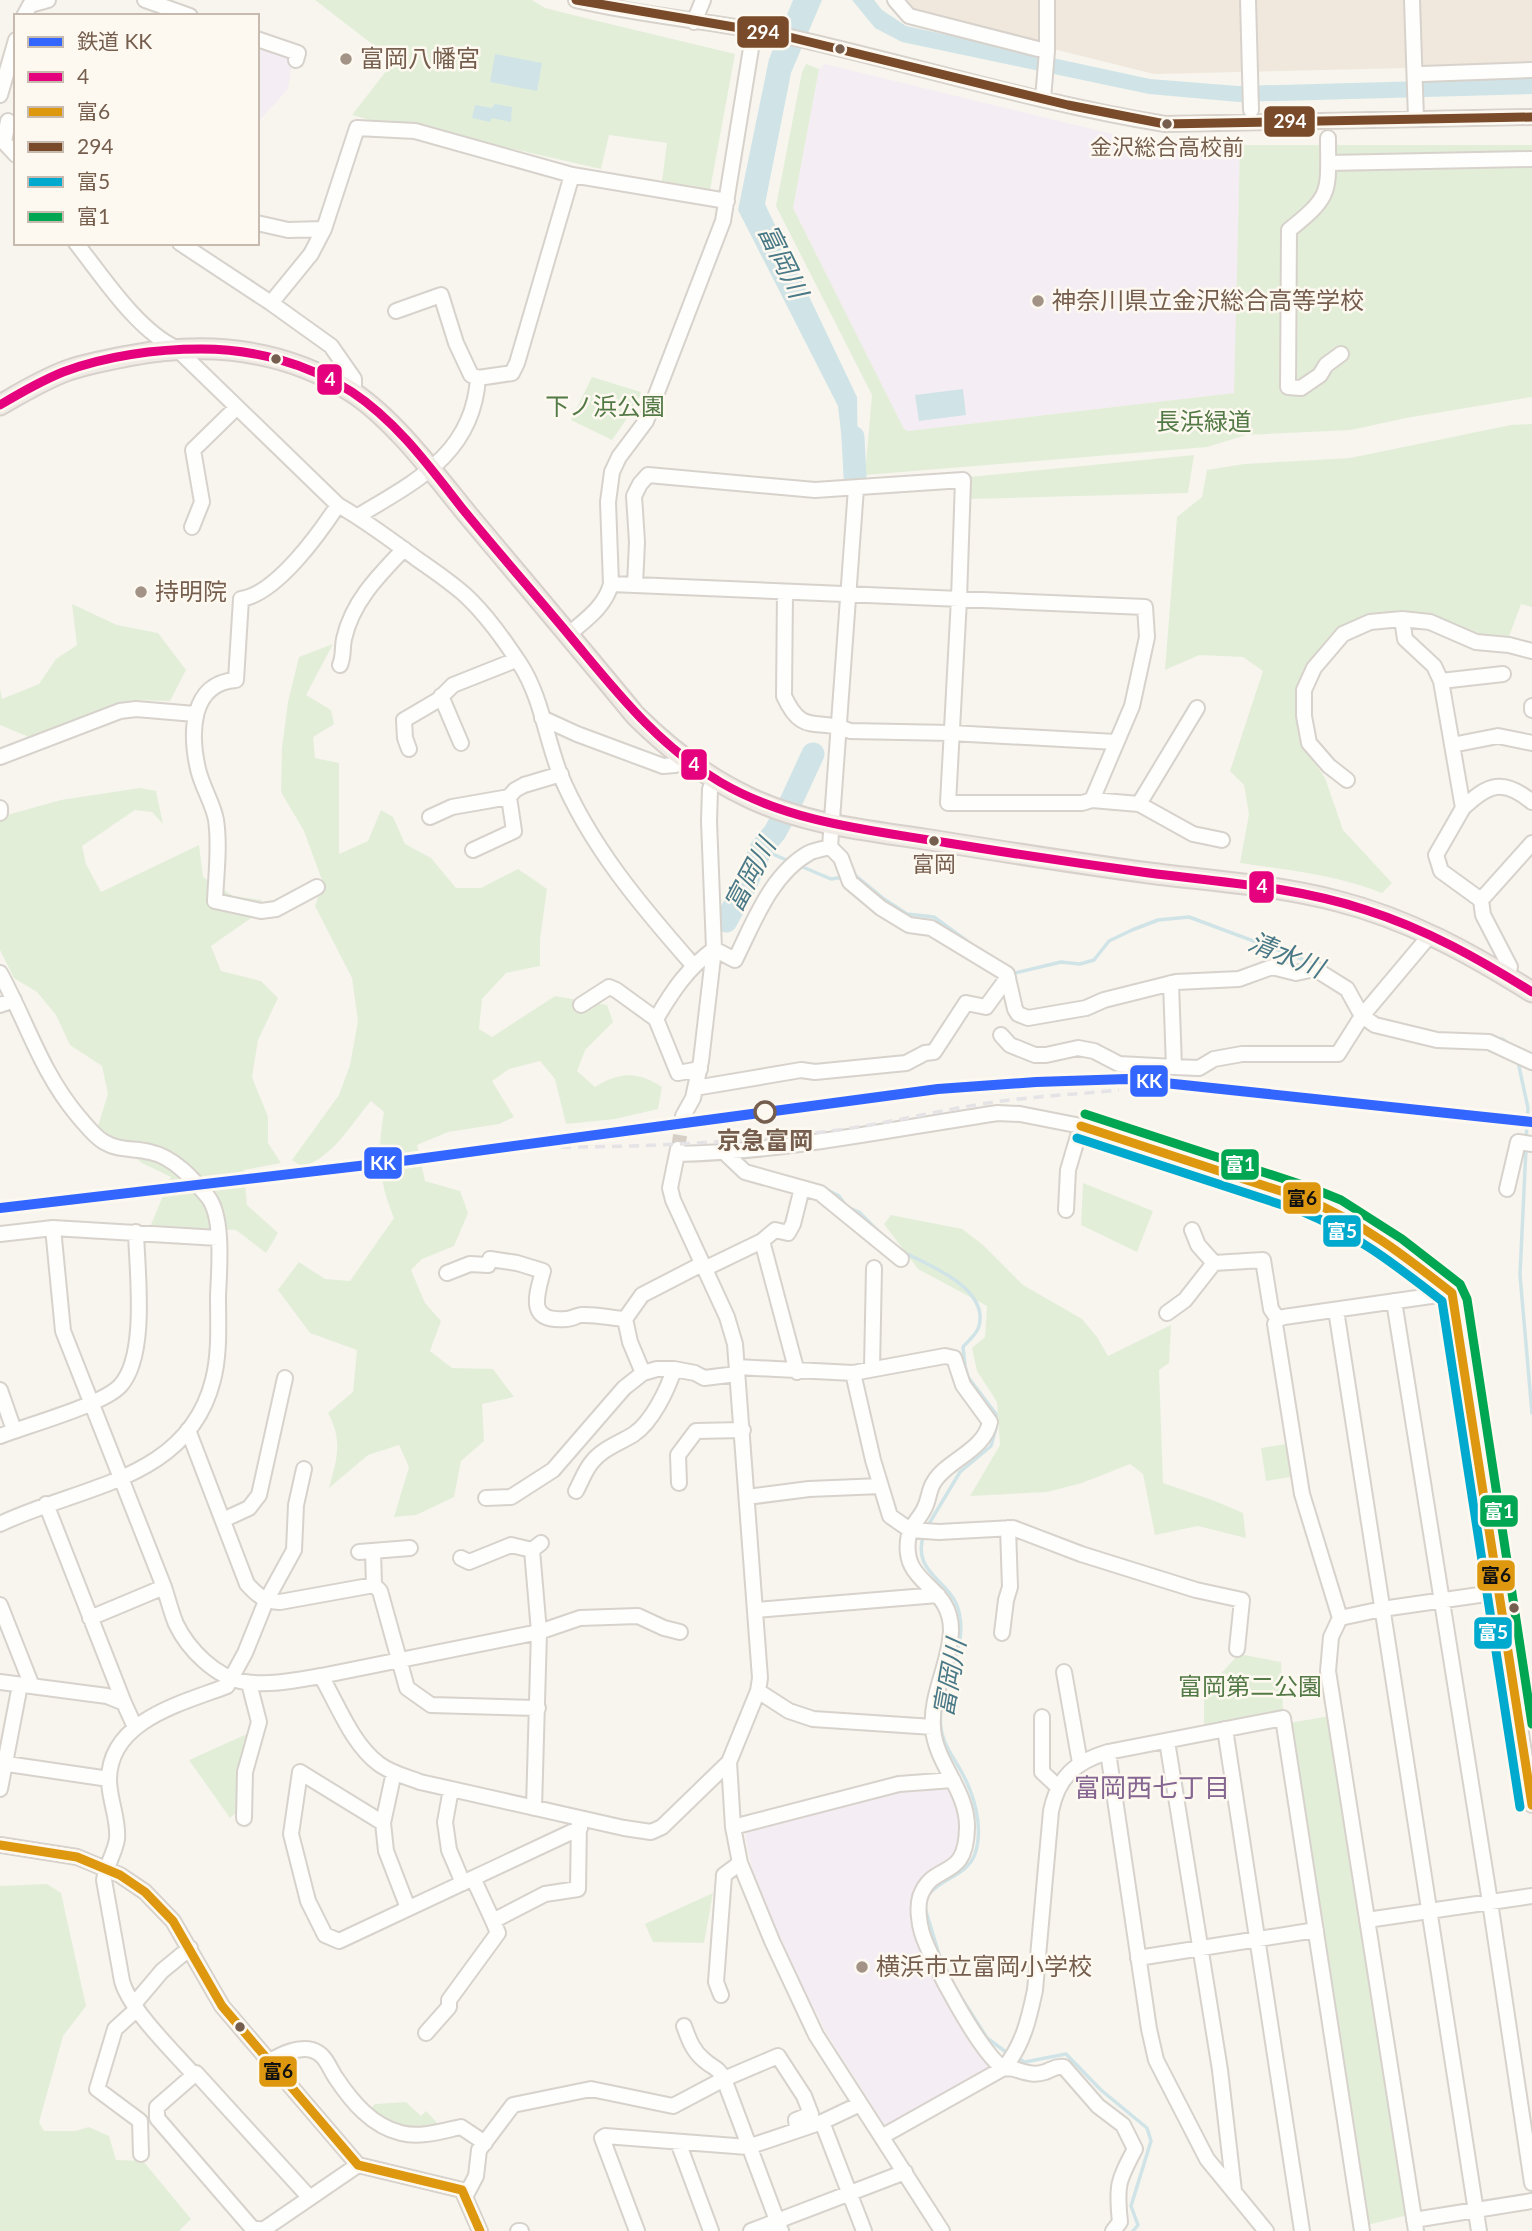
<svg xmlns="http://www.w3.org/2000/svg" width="1532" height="2231" font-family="Lato,'Noto Sans JP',sans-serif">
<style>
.residential{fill:#f0e8dc}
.education{fill:#f5edf4}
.green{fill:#e3eed9}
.water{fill:#d0e4e7}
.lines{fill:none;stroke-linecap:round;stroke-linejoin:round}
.stream{stroke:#d0e4e7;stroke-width:3.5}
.river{stroke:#d0e4e7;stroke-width:23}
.minor-tunnel{stroke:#d6cfc6;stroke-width:14;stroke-dasharray:14 7;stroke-linecap:butt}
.minor-casing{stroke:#d7d2cc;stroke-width:18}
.highway-casing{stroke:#d8d1cb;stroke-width:23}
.minor{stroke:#fefefc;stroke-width:14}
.highway{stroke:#f1ebe6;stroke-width:19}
.rail{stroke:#e5e3e6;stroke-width:3.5;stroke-dasharray:10 7;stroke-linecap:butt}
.bus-1-casing{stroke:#fef9f0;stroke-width:14}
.bus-2-casing{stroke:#fef9f0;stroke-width:14}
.bus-3-casing{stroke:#fef9f0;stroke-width:14}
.bus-4-casing{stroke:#fef9f0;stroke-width:14}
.bus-5-casing{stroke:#fef9f0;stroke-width:14}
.bus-1{stroke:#e5007d;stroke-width:9}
.bus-2{stroke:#dd9810;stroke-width:9}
.bus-3{stroke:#7a4b2a;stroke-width:9}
.bus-4{stroke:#00a9ce;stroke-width:9}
.bus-5{stroke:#00a651;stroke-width:9}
.rail-1-casing{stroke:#fef9f0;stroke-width:16}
.rail-1{stroke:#36f;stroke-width:10}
.bus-dot{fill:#755e4e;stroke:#fef9f0;stroke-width:2.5}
.poi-dot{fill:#a29386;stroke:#fef9f0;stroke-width:2.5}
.stop-dot{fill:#fef9f0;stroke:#755e4e;stroke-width:3.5}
.labels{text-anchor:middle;stroke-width:5;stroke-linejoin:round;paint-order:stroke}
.bus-label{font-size:22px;fill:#755e4e;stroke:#fef9f0}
.poi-label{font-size:24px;fill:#755e4e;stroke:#fef9f0;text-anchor:start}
.park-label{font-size:24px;fill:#537a46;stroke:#fef9f0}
.stop-label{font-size:24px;font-weight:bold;fill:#755e4e;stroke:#fef9f0}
.water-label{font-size:26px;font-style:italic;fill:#497987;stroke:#fef9f0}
.neighbourhood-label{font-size:26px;fill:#856691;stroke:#fef9f0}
.line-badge{stroke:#fef9f0;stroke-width:2.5}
.badge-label{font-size:19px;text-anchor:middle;font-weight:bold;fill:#fff}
.pale-badge-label{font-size:19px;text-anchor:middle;font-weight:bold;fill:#111}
</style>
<rect width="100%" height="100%" fill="#f7f5ee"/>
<path class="residential" d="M900 0H1532V65L1154 74 904 12Z"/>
<path class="education" d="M257 44 293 56 288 89 260 120H257Z
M825 64 1166 147 1240 145 1235 393 908 431 904 430 793 208 819 69Z
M950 1785 963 1813 961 1852 924 1879 914 1915 909 1918 990 2064V2069L889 2126 884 2124 827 2034 798 1978 754 1878 745 1836 748 1830 902 1790Z"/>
<path class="green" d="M315 0H532L545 8 585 18 735 54 710 190 662 181 667 143 609 135 601 169 408 125 385 124 352 115 394 61Z
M806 64 819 69 793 208 904 429 908 431 1234 393 1240 145H1532V397L1406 418 1351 430 1246 435 1207 447 865 475 872 395 776 206 802 72Z
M592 377 641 392 637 404 612 440 571 420Z
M1532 424V607L1521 604 1507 642 1478 639 1432 619H1369L1310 666 1297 717 1299 740 1325 778 1343 830 1392 883 1382 893C1337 875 1288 870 1240 863L1249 814 1244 785 1230 771 1263 671 1243 657 1199 655 1165 670 1177 517 1202 497 1207 470 1244 464 1350 458 1511 425Z
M1194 455 1188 493 971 499 969 477Z
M72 604 117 625 158 633 186 670 170 701 131 700 29 737 0 725V689L2 699 39 684 56 659 77 645Z
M333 644 306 695 331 710 334 724 313 737 315 758 339 763V854L368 841 381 810 393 817 405 844 431 858 456 888H481L518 869 547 889 540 939V966L506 973 482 999 479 1029 492 1037 555 996 607 1005 613 1022 585 1050 577 1071 595 1087C620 1072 637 1071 662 1087L658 1109 615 1119 566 1124 555 1079 540 1061 509 1069 492 1081 514 1117 499 1124 448 1132 417 1145 425 1181 460 1191 468 1213 454 1246 422 1259 411 1270 425 1303 441 1321 430 1351 452 1368 493 1369 514 1397 482 1404 484 1441 461 1461 454 1497 416 1515 394 1517 409 1467 399 1445 368 1455 329 1488C337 1459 343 1441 328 1413L353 1392 357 1350 310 1333 278 1290 299 1262 325 1279 350 1281 394 1218C378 1179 377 1154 384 1112L371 1101C350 1125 334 1157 302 1167L292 1160 339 1095 350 1065 358 1021 352 978 315 906 323 883 304 831 281 792 282 748 288 702 299 657Z
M140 788 156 791 163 824 152 812 135 810 82 846 86 864 101 892 199 845 203 877 233 896 262 900 254 916 211 946 221 971 261 981 278 998 258 1040 252 1077 268 1117V1143L281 1163 244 1170 247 1205 278 1233 266 1253 236 1230 150 1227 171 1177 142 1163 98 1126 108 1094 102 1066 70 1045 56 1015 37 992 14 978 0 950V817L61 800Z
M1083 1183 1153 1211 1137 1252 1081 1225Z
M891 1215 962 1229 983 1245 1023 1285 1082 1319 1097 1337 1108 1356 1171 1325 1169 1363 1159 1370 1163 1483 1215 1501 1243 1513 1246 1538 1198 1526 1155 1535 1143 1474 1130 1464 1082 1483 1047 1492 970 1496 1000 1445 997 1402 977 1371 972 1348 985 1337 987 1306 918 1269 884 1224Z
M1286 1444 1291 1477 1266 1481 1261 1448Z
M1239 1654 1281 1662 1283 1712 1204 1727V1692Z
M1330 1716 1408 2215 1367 2225 1319 1902 1289 1723Z
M247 1734 241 1766 239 1810 230 1818 189 1760Z
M47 1884 61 1893 86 2006 63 2036 39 2122 44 2131H75L89 2127 109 2136 116 2160 143 2161 191 2219 179 2231H0V1886Z
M713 1893 704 1943 653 1942 645 1924Z
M406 2102 421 2116 426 2111 442 2128C409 2132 398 2126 369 2111L375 2104Z"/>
<path class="water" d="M793 0H822L791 73 765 204 857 397 858 468H845L838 406 738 210 769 59Z
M852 0H874L882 10 906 26 1150 79 1238 86 1532 78V94L1239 102 1149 94 902 42 875 28Z
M495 54 542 63 537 91 490 82Z
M495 104 512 107 511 122 492 118 490 122 472 118 475 105 492 108Z
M963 389 966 415 919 421 915 395Z"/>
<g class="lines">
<path class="stream" d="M761 849 791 862
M798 865 831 879 844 877
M851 876 855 875 884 899 907 914 934 917 971 944
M1011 974 1061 962 1080 964 1094 960 1109 941 1132 930 1158 920 1189 917 1315 964
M1493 1038 1502 1039 1512 1046
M1518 1062 1528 1108 1526 1140
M1526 1148 1520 1275 1532 1413
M820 1186 839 1196 847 1207 859 1212 881 1234
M903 1252C929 1265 989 1288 979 1326 978 1333 968 1341 963 1347L965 1366 968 1377 996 1414V1428L991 1446 960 1472 927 1527
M924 1534C910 1574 952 1580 959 1612 969 1654 935 1689 941 1728 943 1744 953 1757 961 1771 974 1794 984 1827 975 1854 967 1876 942 1877 928 1895
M925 1908 941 1961
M954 1986 987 2038 1010 2055
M1017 2058 1025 2062 1066 2054 1101 2090 1147 2128 1151 2141 1131 2206 1138 2225 1133 2231"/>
<path class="river" d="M853 437 855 476
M726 921 745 886 761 849 775 832 789 806 813 754"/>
<path class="minor-tunnel" d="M678 1149 683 1116"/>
<defs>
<path id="minor" d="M145 0 190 16
M576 0C643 16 713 21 781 35 909 63 1035 103 1165 124L1532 117
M895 0 909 16 1038 49
M1248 0 1251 110
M1412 0 1416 119
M24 16 30 5 48 0
M694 22 703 0
M257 39 298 53 296 60
M1422 74 1532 70
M0 95 16 40
M1043 99 1047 51V0
M8 121 4 142 16 155
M1328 138C1328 192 1333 195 1289 230L1288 387 1301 388 1320 375 1326 365 1341 354
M1328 163 1532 159
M257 223 288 230 324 229
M76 243C103 277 137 330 176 348L338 505C366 521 391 540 417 559 433 570 449 581 464 594 486 614 504 640 520 664 541 696 546 738 560 774 590 846 642 907 693 965
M180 243 271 303 331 346 354 379V393
M271 303 311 254 324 229 357 128 415 131 572 175 727 201
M396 311 441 295 456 343 471 375 478 378
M358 516C416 481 473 454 478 378L512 373 517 363 572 175
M192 527 202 502 193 450 236 408
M611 584 635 585C805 593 975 600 1145 607L1147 637 1132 706 1092 800 1082 803H948L959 599 963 480 815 490 648 475 640 484 634 496 637 542 635 585
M785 592 784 696C803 738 817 716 850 731L951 733 1116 742
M1402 619 1405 639 1434 666 1441 681 1463 808C1488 784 1503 778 1532 802
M568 635C585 620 605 607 611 584L608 502 612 472 619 457 646 421 723 221 754 30
M340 665C344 656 342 648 344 639 352 602 379 575 404 549
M1441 681 1503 674
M441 696 461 743
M1532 710V706
M542 718 577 734 663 766 675 765 686 759
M1452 745 1498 736 1532 743
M409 749 405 738 404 720 438 700 453 685 516 660
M0 757 120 711 136 709 195 714
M1347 780 1329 766 1309 743 1304 716V690L1314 668 1343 634 1370 622 1402 619 1430 622 1476 642 1509 645 1532 651
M1092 800 1139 804 1193 834 1222 840
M1139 804 1197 708
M0 808V813
M1463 808 1436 855 1441 871 1481 900
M430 817 452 807 509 797
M830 847 841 858 850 882 881 908 909 925 931 928 1007 974 1015 1009 1018 1014 1028 1018 1086 1008 1104 1000 1176 982 1239 979 1272 967 1296 973 1315 969 1347 989 1362 1016 1375 1025 1437 1040 1489 1042 1532 1062
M473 850 514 831 509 797 515 790 524 785 561 774
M317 887 276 909 261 911 215 901C216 875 220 846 216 820 213 803 202 787 198 769 190 734 190 683 236 680L241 599C276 594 319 534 338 505
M0 973C27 1022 41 1072 78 1116 86 1125 94 1136 104 1142 119 1151 135 1148 150 1152 174 1157 193 1179 208 1197 224 1217 219 1271 218 1296 218 1324 220 1353 213 1380 188 1481 78 1486 0 1524
M1507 976 1510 967 1483 915 1481 900 1532 843
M1171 983 1174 1067
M0 1005 14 1000
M581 1005 609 987 616 990 656 1019 678 1073 700 1069
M656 1019C673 990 687 969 714 949L735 960C753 924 771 874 809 853 815 850 823 849 830 847L856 488
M1001 1035 1010 1045 1035 1055H1046L1078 1048 1094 1051 1119 1064 1174 1067 1199 1068 1214 1059 1242 1054H1338L1362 1016 1431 934
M695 1088 801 1070 815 1072 906 1063 925 1053 934 1052 966 1003 986 1007 1008 977
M683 1116 693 1098 701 1061 714 949 709 821 710 789 714 779
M725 1153 745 1172 820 1193 901 1259
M677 1154C785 1152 891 1129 998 1113L1020 1114 1081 1126 1305 1199 1335 1211 1434 1278 1448 1289 1455 1301 1532 1805
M1507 1189 1518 1142 1532 1144
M1066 1210 1068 1170 1081 1126
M53 1228 63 1331 164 1587C168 1599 171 1612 176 1624 188 1649 216 1678 245 1682 270 1686 297 1680 321 1676 338 1705 352 1744 379 1764 391 1773 407 1777 420 1782L624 1828 651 1832 662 1827 729 1762 758 1691 760 1678 735 1344 727 1317 673 1200 670 1188 678 1149
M1192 1230 1198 1245 1214 1263
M0 1234 53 1228 218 1238
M704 1269 762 1241
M447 1273 470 1264 488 1265 490 1259 517 1263 543 1271C536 1297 527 1322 566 1319 571 1319 576 1316 581 1315 595 1314 611 1318 625 1319
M1394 1301 1490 1902 1532 2183
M1336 1310 1479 2231
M1167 1313 1185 1300 1214 1263 1263 1260 1271 1309 1278 1319
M737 1367 853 1373 945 1356 954 1358 963 1385 990 1422C984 1451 947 1460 934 1482 929 1489 929 1499 925 1507 921 1517 912 1524 909 1534 898 1586 951 1582 951 1630 950 1664 930 1694 933 1729 936 1764 968 1791 967 1828 966 1883 933 1860 920 1897 917 1907 919 1923 922 1933 929 1957 983 2059 1004 2068 1007 2069 1011 2068 1014 2069 1025 2072 1033 2076 1045 2072 1053 2069 1055 2066 1064 2067L1098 2106 1123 2125 1135 2149C1118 2181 1116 2185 1120 2222L1113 2231
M872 1369 874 1268
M797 1372 762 1241 775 1230 788 1233 793 1224 802 1188
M643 1373 630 1342 625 1319 642 1295 702 1264
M853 1373 873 1460 890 1516 910 1530 939 1532 1013 1528 1081 1554 1196 1590 1242 1600 1237 1649
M0 1390 14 1430
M188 1430 247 1584C258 1596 264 1601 280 1602L374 1585 380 1591 407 1688 431 1705 538 1708
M0 1436C28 1425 102 1405 120 1386 148 1356 137 1272 136 1232
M679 1483 678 1455 696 1431 743 1430
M576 1491C581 1482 585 1470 592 1462 603 1448 620 1443 634 1434 652 1422 668 1389 674 1369
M747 1497 809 1489 881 1486
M486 1498 511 1497 553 1470 624 1388 643 1373 657 1369H674L695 1373 704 1378 737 1374
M46 1504 124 1703 135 1727
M223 1520 249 1508 259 1495 285 1378
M359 1552 410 1548
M373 1552 374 1585
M461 1558 469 1562 511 1545 532 1550
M0 1605 32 1686
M756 1610 938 1595
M90 1618 164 1587
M1340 1618 1382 1609 1500 1592
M1002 1633 1006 1600 1010 1587 1008 1528
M1064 1672 1080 1763
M321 1676 539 1632 580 1618 638 1616 664 1628 680 1632
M0 1682 107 1696 124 1703
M758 1691 789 1711 813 1719 933 1727
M1042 1717V1772L1058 1787
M1225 1729 1302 2231
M1167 1741 1220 2070 1234 2191
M1108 1752 1149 2029 1156 2060 1207 2159 1266 2231
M729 1762 733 1827 740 1863 772 1941 816 2035 942 2231
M0 1763 109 1779
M394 1772 383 1823 386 1851 408 1908
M0 1789 20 1685
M451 1789 445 1822 449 1850 463 1883
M534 1808 539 1632 532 1550 541 1543
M244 1818 245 1772 259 1722 249 1683
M383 1823 300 1772 291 1834 308 1901 325 1935 339 1941 580 1828
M733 1827 899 1784 953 1780
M0 1845 77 1857 120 1875 145 1892 173 1921 222 2006 358 2165 462 2190 480 2231
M473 1878 493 1921 545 1894 578 1889 579 1820
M1367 1920 1532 1896
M1138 1958 1316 1930
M721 1995 716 1982 724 1875 740 1863
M134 2004 162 1971 190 1948
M137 2009 115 2029 97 2089 140 2121 141 2154
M684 2026C689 2040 693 2051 704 2060 714 2069 717 2066 724 2079L781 2231
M426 2033 449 2007V2000L498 1933 493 1921
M270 2061C282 2054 298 2046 312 2050 326 2054 329 2068 336 2078 352 2102 372 2126 401 2133 421 2138 442 2131 461 2127L485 2143
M194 2075C173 2051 130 2010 122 1981L104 1880C106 1865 115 1853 117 1839 119 1820 109 1799 109 1780 109 1720 183 1703 227 1686L245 1653 266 1601 294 1550 296 1505 304 1469
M822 2122 864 2231
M883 2136 1004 2068C1023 2045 1029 2019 1035 1990L1051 1811C1058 1777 1075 1762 1108 1752L1283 1718 1362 2231
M678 2142 711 2231
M466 2195 476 2176 479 2150 513 2105 591 2089 673 2106 724 2079 778 2056 804 2096 811 2114 796 2120 797 2128
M310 2198 196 2073 157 2107V2118L252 2228 263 2230 358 2165
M1414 2220 1532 2201
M518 2231H521
M637 2231 602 2138 605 2136 748 2147 822 2122 860 2104
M751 2231 905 2172
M1416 2231 1328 1671 1331 1637 1340 1618 1302 1494 1275 1324 1278 1319 1284 1317 1452 1293"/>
<path id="highway" d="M0 405C21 393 42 380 66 371 85 364 107 360 128 356 206 341 283 348 352 392 395 420 436 476 468 515 524 582 580 648 635 715 669 749 707 778 750 798 805 824 865 830 924 839 999 851 1074 863 1149 873 1211 881 1276 885 1337 901 1408 919 1470 953 1532 992"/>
</defs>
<use href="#minor" class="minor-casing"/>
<use href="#highway" class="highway-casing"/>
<use href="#minor" class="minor"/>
<use href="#highway" class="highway"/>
<path class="rail" d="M561 1147C649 1147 736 1142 823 1132 883 1125 942 1109 1002 1101 1040 1096 1080 1094 1119 1090"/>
<defs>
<path id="bus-1" d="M0 405C20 393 41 381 63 372 105 356 156 349 201 349 254 349 307 363 352 392 396 421 429 466 461 507 496 550 533 592 569 635 616 691 656 744 720 782 790 823 870 830 948 843 1015 854 1082 864 1149 873 1222 882 1296 887 1366 910 1426 929 1479 959 1532 992"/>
<path id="bus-2" d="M1081 1126 1305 1199C1360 1221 1406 1257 1452 1293L1532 1805
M0 1845 77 1857 120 1875 145 1892 173 1921 222 2006 358 2165 462 2190 480 2231"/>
<path id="bus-3" d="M576 0 781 35 1068 105 1165 124 1532 117"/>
<path id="bus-4" d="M1077 1138 1301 1211C1353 1232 1397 1266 1442 1301L1520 1807"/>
<path id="bus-5" d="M1085 1114 1309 1187 1341 1200 1402 1239 1460 1284 1467 1299 1532 1724"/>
</defs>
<use href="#bus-1" class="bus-1-casing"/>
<use href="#bus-2" class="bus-2-casing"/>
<use href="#bus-3" class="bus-3-casing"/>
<use href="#bus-4" class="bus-4-casing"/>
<use href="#bus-5" class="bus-5-casing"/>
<use href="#bus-1" class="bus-1"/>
<use href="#bus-2" class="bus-2"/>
<use href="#bus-3" class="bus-3"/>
<use href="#bus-4" class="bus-4"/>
<use href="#bus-5" class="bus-5"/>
<defs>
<path id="rail-1" d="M0 1208 410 1160 938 1089 1036 1082 1127 1079 1532 1122"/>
</defs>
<use href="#rail-1" class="rail-1-casing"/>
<use href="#rail-1" class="rail-1"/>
</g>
<g class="bus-dot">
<circle cx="840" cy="49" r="6"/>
<circle cx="1167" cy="124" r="6"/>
<circle cx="276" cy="359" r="6"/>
<circle cx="934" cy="841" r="6"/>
<circle cx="1514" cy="1608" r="6"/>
<circle cx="240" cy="2027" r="6"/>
</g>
<g class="poi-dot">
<circle cx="346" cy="59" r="7"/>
<circle cx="1038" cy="301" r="7"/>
<circle cx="141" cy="592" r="7"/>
<circle cx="862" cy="1967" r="7"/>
</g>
<circle class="stop-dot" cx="765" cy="1112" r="10"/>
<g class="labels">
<g class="bus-label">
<text x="1167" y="155">金沢総合高校前</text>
<text x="934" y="872">富岡</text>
</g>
<g class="poi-label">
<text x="360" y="67">富岡八幡宮</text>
<text x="1052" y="309">神奈川県立金沢総合高等学校</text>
<text x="155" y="600">持明院</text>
<text x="876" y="1975">横浜市立富岡小学校</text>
</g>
<g class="park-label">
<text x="605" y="415">下ノ浜公園</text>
<text x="1204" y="430">長浜緑道</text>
<text x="1250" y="1695">富岡第二公園</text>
</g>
<g class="stop-label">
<text x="765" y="1149">京急富岡</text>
</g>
<g class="water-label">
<text transform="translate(783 261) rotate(64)" y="9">富岡川</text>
<text transform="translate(750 875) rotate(-62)" y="9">富岡川</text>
<text transform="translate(1286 955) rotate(22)" y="9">清水川</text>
<text transform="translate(950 1678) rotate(-80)" y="9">富岡川</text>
</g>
<g class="neighbourhood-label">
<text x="1152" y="1797">富岡西七丁目</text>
</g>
</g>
<g class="line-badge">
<rect x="736" y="15" width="54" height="34" rx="7" fill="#7a4b2a"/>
<rect x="1263" y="105" width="53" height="33" rx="7" fill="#7a4b2a"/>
<rect x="316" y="363" width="27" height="33" rx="7" fill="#e5007d"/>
<rect x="680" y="748" width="28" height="33" rx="7" fill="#e5007d"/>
<rect x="1248" y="870" width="27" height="34" rx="7" fill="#e5007d"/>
<rect x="1129" y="1064" width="40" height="34" rx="7" fill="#36f"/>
<rect x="363" y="1146" width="40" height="34" rx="7" fill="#36f"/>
<rect x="1220" y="1148" width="40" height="33" rx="7" fill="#00a651"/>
<rect x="1282" y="1181" width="40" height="34" rx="7" fill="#dd9810"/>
<rect x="1322" y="1214" width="40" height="34" rx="7" fill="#00a9ce"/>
<rect x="1479" y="1494" width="40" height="34" rx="7" fill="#00a651"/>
<rect x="1476" y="1559" width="40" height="33" rx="7" fill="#dd9810"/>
<rect x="1473" y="1616" width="40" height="34" rx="7" fill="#00a9ce"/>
<rect x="258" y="2055" width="40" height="33" rx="7" fill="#dd9810"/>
</g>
<g class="badge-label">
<text x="763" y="39">294</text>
<text x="1290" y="128">294</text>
<text x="330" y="386">4</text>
<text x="694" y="771">4</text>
<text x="1262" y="893">4</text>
<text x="1149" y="1088">KK</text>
<text x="383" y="1170">KK</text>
<text x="1240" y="1171">富1</text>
<text x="1342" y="1238">富5</text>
<text x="1499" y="1518">富1</text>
<text x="1493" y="1639">富5</text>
</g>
<g class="pale-badge-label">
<text x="1302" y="1205">富6</text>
<text x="1496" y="1582">富6</text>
<text x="278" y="2078">富6</text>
</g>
<rect x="14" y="14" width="245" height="231" fill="#fef9f0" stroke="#c7bbaf" stroke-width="2"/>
<rect x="28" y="37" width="35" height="10" fill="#3366ff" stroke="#c7bbaf" stroke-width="2"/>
<text x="77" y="49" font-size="21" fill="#755e4e">鉄道 KK</text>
<rect x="28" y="72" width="35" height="10" fill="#e5007d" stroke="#c7bbaf" stroke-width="2"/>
<text x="77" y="84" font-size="21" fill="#755e4e">4</text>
<rect x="28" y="107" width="35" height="10" fill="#dd9810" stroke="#c7bbaf" stroke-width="2"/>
<text x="77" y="119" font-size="21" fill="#755e4e">富6</text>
<rect x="28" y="142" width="35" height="10" fill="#7a4b2a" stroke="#c7bbaf" stroke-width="2"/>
<text x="77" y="154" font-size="21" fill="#755e4e">294</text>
<rect x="28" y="177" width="35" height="10" fill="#00a9ce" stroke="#c7bbaf" stroke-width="2"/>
<text x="77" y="189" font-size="21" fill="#755e4e">富5</text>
<rect x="28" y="212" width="35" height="10" fill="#00a651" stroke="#c7bbaf" stroke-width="2"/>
<text x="77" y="224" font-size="21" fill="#755e4e">富1</text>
</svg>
